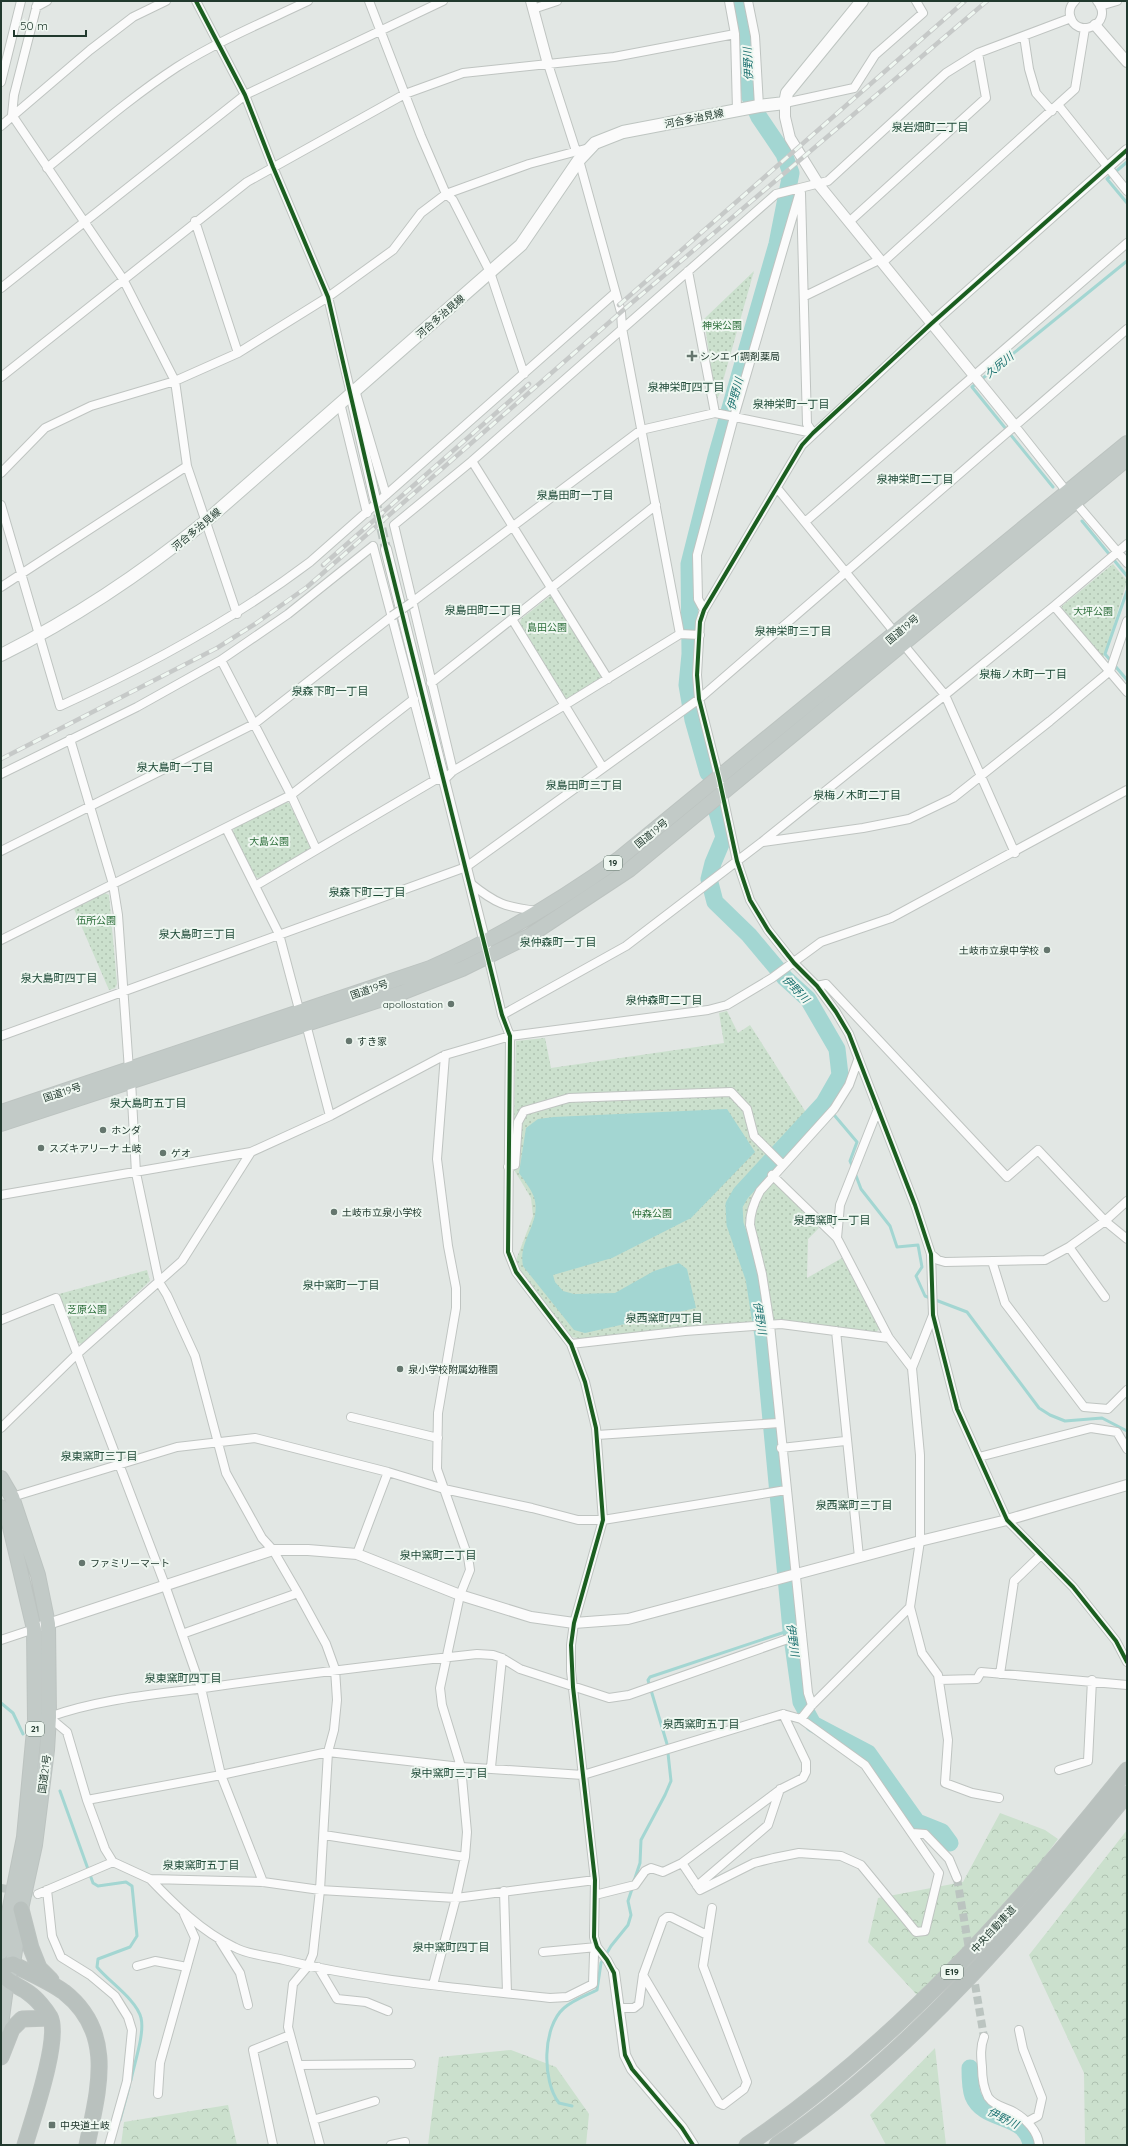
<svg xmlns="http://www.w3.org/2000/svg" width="1128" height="2146" font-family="Quicksand,'Noto Sans JP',sans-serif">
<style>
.forest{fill:url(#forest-crowns)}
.park{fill:url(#park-dots)}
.water{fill:#a3d6d2}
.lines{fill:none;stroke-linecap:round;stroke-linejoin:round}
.stream{stroke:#a3d6d2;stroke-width:3}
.river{stroke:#a3d6d2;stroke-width:17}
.minor-tunnel{stroke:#bbc4c0;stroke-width:8;stroke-dasharray:8 4;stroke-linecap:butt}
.tertiary-tunnel{stroke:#bbc4c0;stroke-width:10;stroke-dasharray:10 5;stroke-linecap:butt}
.minor-casing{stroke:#bfc4c1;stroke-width:10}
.tertiary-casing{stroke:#bfc4c1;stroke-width:12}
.secondary-casing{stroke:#bec5c1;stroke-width:14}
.trunk-casing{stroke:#bcc3c0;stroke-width:16}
.motorway-casing{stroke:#bcc3c0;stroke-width:17}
.minor{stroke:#fbfbfb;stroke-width:8}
.tertiary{stroke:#fbfbfb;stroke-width:10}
.secondary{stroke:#fbfbfb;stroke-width:12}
.trunk{stroke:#c2cac7;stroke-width:14}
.motorway{stroke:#b9c1be;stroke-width:15}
.rail-casing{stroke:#c6c9c8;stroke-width:4.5}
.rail{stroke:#eff7f1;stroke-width:3;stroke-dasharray:9;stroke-linecap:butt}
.minor-bridge-casing{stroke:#bfc4c1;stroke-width:10;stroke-linecap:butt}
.minor-bridge{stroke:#fbfbfb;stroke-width:8}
.cycleway-casing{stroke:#eff7f1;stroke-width:6}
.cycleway{stroke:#1b5e20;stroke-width:4}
.poi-dot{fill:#65766e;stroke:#eff7f1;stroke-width:1.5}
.labels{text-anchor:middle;stroke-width:4;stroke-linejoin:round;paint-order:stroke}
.shield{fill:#eff7f1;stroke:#5f7268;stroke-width:1}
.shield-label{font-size:9px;font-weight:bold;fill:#21392e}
.street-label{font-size:10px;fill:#21392e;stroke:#eff7f1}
.park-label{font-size:10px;fill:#2c6e3a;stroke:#eff7f1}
.poi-label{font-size:10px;fill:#21392e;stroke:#eff7f1;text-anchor:start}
.water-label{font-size:11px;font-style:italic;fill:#1d7271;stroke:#eff7f1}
.neighbourhood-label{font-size:11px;fill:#1e4a37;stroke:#eff7f1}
</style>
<defs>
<pattern id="forest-crowns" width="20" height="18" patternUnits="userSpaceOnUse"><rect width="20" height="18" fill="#cbe0cd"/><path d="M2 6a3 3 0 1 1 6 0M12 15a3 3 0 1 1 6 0" fill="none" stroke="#aec1b0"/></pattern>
<pattern id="park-dots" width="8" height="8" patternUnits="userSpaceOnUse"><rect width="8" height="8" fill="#cbe0cd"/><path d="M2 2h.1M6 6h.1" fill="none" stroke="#aec1b0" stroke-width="1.8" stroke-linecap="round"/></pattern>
</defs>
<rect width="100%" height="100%" fill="#e2e7e4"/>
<path class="forest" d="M1000 1813 1045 1830 1058 1839 990 1930 917 1995 868 1942 878 1898 963 1882Z
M1127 1830V2145H1085L1084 2073 1029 1955Z
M935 2048 946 2145H886L870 2115Z
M511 2050 556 2067 589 2114 586 2145H428L439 2057Z
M228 2105 237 2145H121L124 2122Z"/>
<path class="park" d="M754 271 719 395 716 401 704 319Z
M1113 564 1127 581 1103 660 1062 611V606Z
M550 596 553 597 601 675V678L568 698H565L520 624 521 619Z
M285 802 289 803 311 848 259 878 255 877 233 832 234 828Z
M105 893 109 895 117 984 115 988 109 990 74 909Z
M727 1011 738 1033 750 1025 807 1114 760 1167 819 1228 808 1239 807 1278 842 1258 881 1327 875 1333 778 1320 586 1340 572 1337 523 1275 516 1260 533 1216 531 1198 513 1168 516 1041 545 1038 551 1068 724 1043 719 1013Z
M147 1270 150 1281 82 1344 76 1342 59 1294Z"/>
<path class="water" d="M727 1109 755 1152 691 1218 612 1258 553 1275 555 1282 563 1291 574 1294 615 1293 654 1271 679 1263 687 1269 696 1308 585 1333 574 1330 523 1266C518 1239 542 1223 534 1197 531 1189 524 1180 519 1173L526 1128 538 1119 554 1117Z"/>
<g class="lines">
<path class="stream" d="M1127 162 1107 179 1127 203
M1053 487 972 387 1127 261
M1082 521 1127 576
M1127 591 1105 654 1127 680
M824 1103 857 1142 850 1161 853 1168
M855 1173 861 1189 890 1226 897 1247 918 1245 922 1267 916 1276 925 1296 967 1312 1039 1408 1050 1415 1065 1421 1102 1418 1127 1431
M1 1703 13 1713 23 1734
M60 1791 93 1883 98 1886 126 1882 132 1886 137 1936 130 1947 98 1959 97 1967C108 1981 137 2000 141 2018 145 2033 134 2064 131 2080
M634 1881 640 1863 641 1840 665 1795 671 1781 667 1744 648 1680 650 1677 791 1630
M572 2106 559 2103C542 2081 542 2027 564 2008 573 2000 587 1995 597 1990L601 1963 611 1946 628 1925 631 1915 628 1901 633 1886
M120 2120 129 2087"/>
<path class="river" d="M708 773 693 720 687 685 690 654 689 564 716 457 777 244 791 173 784 154 759 117 750 97 746 38 740 1
M717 812 724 837 713 863 709 879 715 902 749 935 785 978 808 999 837 1049 840 1075 824 1103 741 1193 734 1205 735 1224 754 1278 763 1336 791 1630 801 1702 813 1724 868 1753 917 1822 942 1832 950 1843
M970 2068C970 2077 970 2088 973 2096 984 2123 1027 2113 1031 2145"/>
<path class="minor-tunnel" d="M957 1878 984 2037
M1 1888 38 1894"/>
<path class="tertiary-tunnel" d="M375 499 386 549"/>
<defs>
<path id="minor" d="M38 1 14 95 12 115 123 279 175 381 187 466 237 614
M196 1 245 95 273 167 328 297 351 394
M369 1 421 136 446 194 453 200 490 272 524 374
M729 1 735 34 737 110
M748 1 755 36 759 106
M1075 1C1071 5 1069 10 1070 15 1075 41 1116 24 1097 1
M1100 6 1117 1
M36 7 47 1
M533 9 557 1
M1024 36 1029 69 1036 93 1052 111
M548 64 576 151
M1 82 21 1
M785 103 854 88 875 55 923 13 916 1
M1059 106 1127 191
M1 126 90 50 133 17 166 1
M579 160 621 312 622 328 680 634
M47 168C89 134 131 97 177 67 218 41 264 22 308 1
M801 193 807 424 813 433
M195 221 238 353
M849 222 986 98 978 53
M882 263 1075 89 1085 28
M688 271 715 413
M1 288 245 95 443 1
M805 296 879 260
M931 324 802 445 704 610 700 622 697 675 699 699 719 778 737 861 750 900 768 930 794 963 817 986 836 1012 849 1034 915 1205 931 1254 933 1315 957 1409 1007 1520 1073 1587 1116 1641 1127 1662
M1 377 247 182 405 94 463 73 614 57 735 34
M355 390 386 495
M340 403 367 513
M1015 426 1075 502 1127 563
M472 461 608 679
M1 473 45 428 91 406 175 381 238 353 328 297 393 250 421 213 446 194 529 164 589 148
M777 488 896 634
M1 505 60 706C148 666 233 620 310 562L615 293
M805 522 1127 243
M1 587 187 466
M411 603 641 430 715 413 813 433
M1054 606 1127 692
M704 610 698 599 697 555 734 417 801 188
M512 619 603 768
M903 644 945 695 1015 853
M221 660 291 795 316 849
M431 683 656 505
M70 739 113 884 118 915 129 1070
M453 771 394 525 472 461 776 194 828 181 946 73 978 53 1071 18
M1 774 137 707 221 660 288 614 373 546 435 780
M226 828 279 934 300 1013
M763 842 863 828 909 819 953 798 1050 721 1110 671 1127 621
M1 851 254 724 392 616
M470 883C496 904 505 907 538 911
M255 886 435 780H444L453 771 565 705 680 634 700 635
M1 940 291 795 414 699
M488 956 502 1015 510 1036 508 1252 516 1272 571 1344 585 1382 596 1428 603 1520 574 1623 571 1645V1671L595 1880 594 1937 597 1947 607 1960 614 1973
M817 986 826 984 1007 1177 1038 1150 1105 1221 1127 1239
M502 1015 626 946 762 842 945 695 1054 606 1127 544
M306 1024 330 1116
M1 1036 466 867 699 699 1127 329
M131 1081 136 1173 159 1282 167 1295 195 1356 226 1473 262 1538 273 1550 298 1593 326 1644 335 1669 337 1700 334 1730 328 1752 320 1890 313 1954 308 1966 293 1984 288 2027 320 2145
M508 1167 515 1165 518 1122 524 1111 569 1098 731 1092 747 1109 754 1136 782 1164
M772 1175 837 1238 889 1338 912 1368
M1 1195 251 1152 330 1116 445 1055 510 1036 708 1010 727 1005 772 978 821 942 891 918 1127 790
M837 1238 840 1205 878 1109
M1069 1247 1105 1297
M931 1254 938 1260 945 1262 1045 1260 1069 1247 1105 1221 1127 1201
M992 1261 1005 1303 1084 1407 1108 1409 1127 1390
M933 1315 912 1368 920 1455V1541L910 1607 922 1653 938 1675 948 1740 945 1783 972 1793 999 1798
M1 1320 56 1298 165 1585 201 1688 221 1775 263 1882
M836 1331 859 1557
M571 1344 685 1331 781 1324 889 1338
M351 1417 438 1438
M1 1428 77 1354 182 1261 251 1152
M597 1435 779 1423
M781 1448 845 1441
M979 1457 1091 1428 1117 1432 1127 1449
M12 1497 177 1447 255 1438 388 1472 444 1489 532 1508 578 1520H603L786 1490
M357 1554 388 1472
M182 1634 298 1593
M1 1640 34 1629
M1000 1674 1014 1581 1041 1555
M939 1680 977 1679 981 1672 1127 1685
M812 1705 808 1693 770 1325 762 1274 750 1225C750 1212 754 1202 760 1191L834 1109 849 1085 858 1060
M801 1719 812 1705 910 1607
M491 1767 502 1658
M1059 1770 1088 1761 1092 1680
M87 1800 221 1775 328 1752 461 1767 583 1775 783 1714 801 1719 865 1765 939 1873 925 1931 916 1932 861 1865 841 1856 799 1853 774 1858 754 1863 700 1890 682 1863
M912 1833 925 1834 949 1859 957 1878
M324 1835 465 1857
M150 1879C175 1905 201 1931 234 1947 248 1955 268 1956 284 1960 370 1981 461 1988 550 1998L567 1997 593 1984 594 1954 597 1947
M595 1880 456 1898 320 1890 263 1882 150 1879 113 1862 105 1849 87 1800 67 1732 49 1717C99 1699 152 1695 204 1688 295 1675 386 1664 477 1654L493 1655 502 1658 520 1669 609 1698 629 1695 802 1634
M697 1886 768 1825 780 1789
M47 1890 52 1936 61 1957 90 1975 115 1996 128 2017 132 2030 127 2081 109 2145
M504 1891 507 1993
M38 1894 113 1862
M595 1895 635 1885 645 1871 651 1868 663 1872 682 1863 781 1789 803 1778 806 1772V1762L783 1714
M220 1941 240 1973 248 2005
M543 1952 597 1947
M137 1966 155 1961 187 1967
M318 1967 337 1999 366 2002 388 2011
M643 1975 719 2103 723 2105 744 2089 747 2082 703 1966 712 1908
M433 1985 456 1898 465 1857 467 1832 461 1767 442 1705 440 1688 460 1595 470 1570 468 1557 437 1469 438 1413 456 1308V1288L448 1246 437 1159 445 1055
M618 2008H634L639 2004 643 1975 663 1920 667 1917H671L707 1935
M1019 2030 1023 2049 1042 2098 1038 2116 1027 2122
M984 2037C980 2047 981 2057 982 2067 982 2078 983 2087 988 2097 994 2106 1005 2107 1014 2112 1026 2119 1038 2131 1039 2145
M299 2065 411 2064
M158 2094 160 2063 195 1938 184 1914
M313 2120 375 2101
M273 2145 253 2050 290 2035
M391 2145 405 2142"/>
<path id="tertiary" d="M531 1 548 64
M1095 25 1127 62
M785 103V117L790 138 819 185 1015 426
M931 324 1127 150
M351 394 375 499
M386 549 486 947
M42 1626 273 1550H308L357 1554 460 1595 531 1617 574 1623 628 1619 920 1541 1007 1520 1127 1485
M614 1973 625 2055 632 2069 682 2128 693 2145"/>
<path id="secondary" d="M1 655C75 618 142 573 206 521L521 245 579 160 595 143 623 132 759 106 785 103 787 93 862 1"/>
<path id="trunk" d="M1 1112 430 968C498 938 560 901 620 858L1127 443
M1 1124 401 993 462 969 529 936 629 870 1127 459
M1 1478 12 1497 38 1575 48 1624 49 1717 47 1750 35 1845 21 1909 13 1964 7 1981 1 2025
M1 1507 9 1523 34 1629 35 1720 24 1837 1 1952"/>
<path id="motorway" d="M21 1909 31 1948 39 1968 51 1980
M1 1967 13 1964C29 1973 49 1981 64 1992 116 2033 98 2090 87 2145
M1 1973C9 1984 20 1986 30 1994 37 1999 46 2010 50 2017 61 2038 32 2121 25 2145
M1 2057 12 2029 22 2019 50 2018
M747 2145C896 2044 1015 1910 1127 1770
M777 2145C914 2051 1023 1922 1127 1794"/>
</defs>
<use href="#minor" class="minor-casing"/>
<use href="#tertiary" class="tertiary-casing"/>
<use href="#secondary" class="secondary-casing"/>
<use href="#trunk" class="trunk-casing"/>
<use href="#motorway" class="motorway-casing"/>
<use href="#minor" class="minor"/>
<use href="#tertiary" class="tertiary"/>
<use href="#secondary" class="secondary"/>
<use href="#trunk" class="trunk"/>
<use href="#motorway" class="motorway"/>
<defs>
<path id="rail" d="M619 305 965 1
M323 565 529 384
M1 759 217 648 255 624 307 587 621 312 987 1"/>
</defs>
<use href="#rail" class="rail-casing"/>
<use href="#rail" class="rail"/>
<defs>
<path id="minor-bridge" d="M392 616 411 603"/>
</defs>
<use href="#minor-bridge" class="minor-bridge-casing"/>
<use href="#minor-bridge" class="minor-bridge"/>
<defs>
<path id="cycleway" d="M196 1 245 95 273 167 328 297 386 549 502 1015 510 1036 508 1252 516 1272 571 1344 585 1382 596 1428 603 1520 574 1623 571 1645 573 1687 595 1880 594 1937 597 1947 607 1960 614 1973 625 2055 632 2069 682 2128 693 2145
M1127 150 931 324 813 433 802 445 704 610 700 622 697 675 699 699 719 778 737 861 750 900 768 930 794 963 817 986 836 1012 849 1034 915 1205 931 1254 933 1315 957 1409 1007 1520 1073 1587 1116 1641 1127 1662"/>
</defs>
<use href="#cycleway" class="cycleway-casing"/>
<use href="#cycleway" class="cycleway"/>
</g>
<g class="poi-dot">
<path d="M690 350h4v4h4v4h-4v4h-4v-4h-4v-4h4z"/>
<circle cx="1047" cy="950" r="4"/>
<circle cx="451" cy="1004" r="4"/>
<circle cx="349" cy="1041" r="4"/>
<circle cx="103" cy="1130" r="4"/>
<circle cx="41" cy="1148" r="4"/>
<circle cx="163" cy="1153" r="4"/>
<circle cx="334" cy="1212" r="4"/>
<circle cx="400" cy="1369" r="4"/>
<circle cx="82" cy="1563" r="4"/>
<rect x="48" y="2121" width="8" height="8" rx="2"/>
</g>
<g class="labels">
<g class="shield">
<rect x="604" y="856" width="18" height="14" rx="3"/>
<rect x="26" y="1722" width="18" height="14" rx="3"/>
<rect x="941" y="1965" width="22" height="14" rx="3"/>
</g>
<g class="shield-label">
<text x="613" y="866">19</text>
<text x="35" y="1732">21</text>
<text x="952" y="1975">E19</text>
</g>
<g class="street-label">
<text transform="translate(694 118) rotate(-11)" y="4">河合多治見線</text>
<text transform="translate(440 316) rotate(-41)" y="4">河合多治見線</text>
<text transform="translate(196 529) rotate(-40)" y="4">河合多治見線</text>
<text transform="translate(902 629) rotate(-40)" y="4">国道19号</text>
<text transform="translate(651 833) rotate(-39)" y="4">国道19号</text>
<text transform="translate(369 989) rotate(-19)" y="4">国道19号</text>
<text transform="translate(62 1092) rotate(-18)" y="4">国道19号</text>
<text transform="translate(44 1774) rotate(-82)" y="4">国道21号</text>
<text transform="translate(993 1929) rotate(-47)" y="4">中央自動車道</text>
</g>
<g class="park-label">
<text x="722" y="329">神栄公園</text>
<text x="1093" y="615">大坪公園</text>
<text x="547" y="631">島田公園</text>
<text x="269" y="845">大島公園</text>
<text x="96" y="924">伍所公園</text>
<text x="652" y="1217">仲森公園</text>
<text x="87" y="1313">芝原公園</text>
</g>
<g class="poi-label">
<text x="700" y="360">シンエイ調剤薬局</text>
<text x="1039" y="954" text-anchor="end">土岐市立泉中学校</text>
<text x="443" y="1008" text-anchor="end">apollostation</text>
<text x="357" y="1045">すき家</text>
<text x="111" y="1134">ホンダ</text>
<text x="49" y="1152">スズキアリーナ 土岐</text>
<text x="171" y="1157">ゲオ</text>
<text x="342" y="1216">土岐市立泉小学校</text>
<text x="408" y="1373">泉小学校附属幼稚園</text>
<text x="90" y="1567">ファミリーマート</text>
<text x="60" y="2129">中央道土岐</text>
</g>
<g class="water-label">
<text transform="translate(748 64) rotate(-93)" y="4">伊野川</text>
<text transform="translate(999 365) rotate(-39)" y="4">久尻川</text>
<text transform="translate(735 394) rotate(-75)" y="4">伊野川</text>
<text transform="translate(796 989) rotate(46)" y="4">伊野川</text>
<text transform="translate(760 1318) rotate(81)" y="4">伊野川</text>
<text transform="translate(793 1640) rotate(82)" y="4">伊野川</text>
<text transform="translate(1003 2118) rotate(26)" y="4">伊野川</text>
</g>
<g class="neighbourhood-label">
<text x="930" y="131">泉岩畑町二丁目</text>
<text x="686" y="391">泉神栄町四丁目</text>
<text x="791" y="408">泉神栄町一丁目</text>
<text x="915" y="483">泉神栄町二丁目</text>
<text x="575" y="499">泉島田町一丁目</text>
<text x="483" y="614">泉島田町二丁目</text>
<text x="793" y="635">泉神栄町三丁目</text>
<text x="1023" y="678">泉梅ノ木町一丁目</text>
<text x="330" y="695">泉森下町一丁目</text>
<text x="175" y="771">泉大島町一丁目</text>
<text x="584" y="789">泉島田町三丁目</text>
<text x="857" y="799">泉梅ノ木町二丁目</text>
<text x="367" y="896">泉森下町二丁目</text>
<text x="197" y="938">泉大島町三丁目</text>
<text x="558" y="946">泉仲森町一丁目</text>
<text x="59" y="982">泉大島町四丁目</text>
<text x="664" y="1004">泉仲森町二丁目</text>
<text x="148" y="1107">泉大島町五丁目</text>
<text x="832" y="1224">泉西窯町一丁目</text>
<text x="341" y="1289">泉中窯町一丁目</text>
<text x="664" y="1322">泉西窯町四丁目</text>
<text x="99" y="1460">泉東窯町三丁目</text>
<text x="854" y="1509">泉西窯町三丁目</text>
<text x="438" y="1559">泉中窯町二丁目</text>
<text x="183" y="1682">泉東窯町四丁目</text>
<text x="701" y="1728">泉西窯町五丁目</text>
<text x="449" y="1777">泉中窯町三丁目</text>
<text x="201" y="1869">泉東窯町五丁目</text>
<text x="451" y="1951">泉中窯町四丁目</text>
</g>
</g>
<rect width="1128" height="2146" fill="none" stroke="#21392e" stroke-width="4"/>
<path d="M14 30v6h72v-6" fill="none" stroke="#21392e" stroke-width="2"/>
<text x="20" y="30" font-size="12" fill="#21392e" stroke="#eff7f1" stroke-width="3" paint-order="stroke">50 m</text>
</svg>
